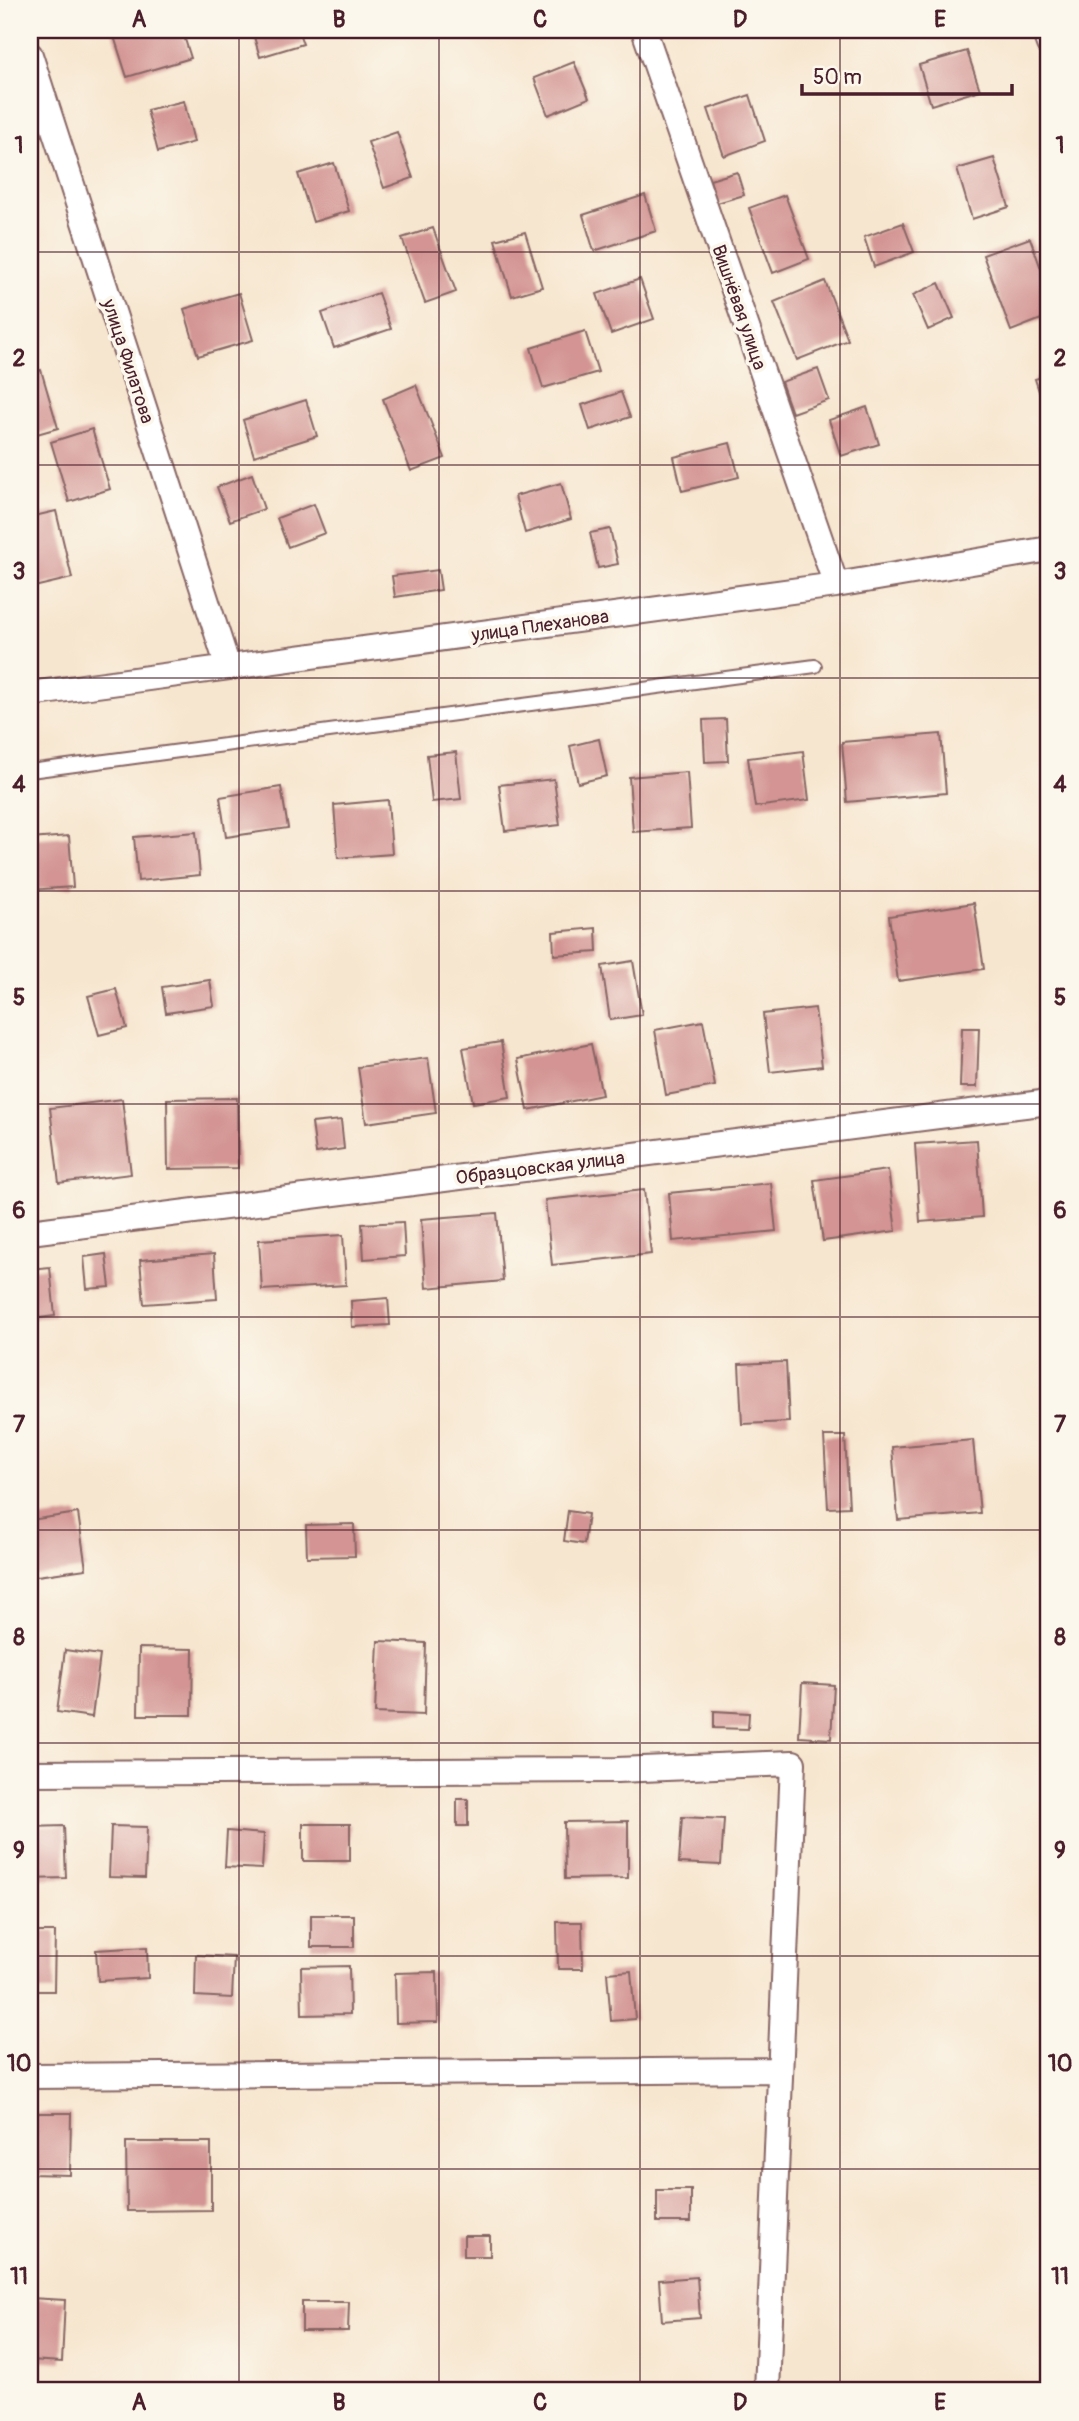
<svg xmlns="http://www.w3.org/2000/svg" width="1079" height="2421" font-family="Pangolin,sans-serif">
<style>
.building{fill:#d39493}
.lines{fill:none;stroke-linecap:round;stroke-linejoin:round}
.lane-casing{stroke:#876564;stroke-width:16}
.street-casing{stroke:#876564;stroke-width:28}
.lane{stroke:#fff;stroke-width:12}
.street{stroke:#fff;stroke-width:24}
.grid{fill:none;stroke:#4a1f2b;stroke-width:2;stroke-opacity:0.55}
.labels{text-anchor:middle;stroke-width:7;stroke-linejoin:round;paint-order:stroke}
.street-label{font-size:19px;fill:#4a1f2b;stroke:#fbf7ec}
.neatline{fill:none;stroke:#4a1f2b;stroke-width:2.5}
.grid-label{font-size:23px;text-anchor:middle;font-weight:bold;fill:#4a1f2b}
</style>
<rect width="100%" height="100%" fill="#fbf7ec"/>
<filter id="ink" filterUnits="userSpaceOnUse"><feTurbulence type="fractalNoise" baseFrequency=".0143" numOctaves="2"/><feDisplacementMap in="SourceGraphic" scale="14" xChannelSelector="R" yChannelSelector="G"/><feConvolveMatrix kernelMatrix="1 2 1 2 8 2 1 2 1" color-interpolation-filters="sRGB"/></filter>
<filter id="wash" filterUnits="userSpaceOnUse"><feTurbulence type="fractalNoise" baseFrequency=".00686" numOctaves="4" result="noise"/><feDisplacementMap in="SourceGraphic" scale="28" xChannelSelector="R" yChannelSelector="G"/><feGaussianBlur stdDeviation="1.57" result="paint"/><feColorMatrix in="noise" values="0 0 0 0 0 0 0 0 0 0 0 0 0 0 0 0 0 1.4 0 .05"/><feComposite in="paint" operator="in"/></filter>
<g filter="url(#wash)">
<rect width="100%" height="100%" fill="#f7e6cf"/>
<g id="blocks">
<path class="building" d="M112 30H182L191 58 127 77Z
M252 30H298L303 44 260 57Z
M967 51 980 90 931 105 919 65Z
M574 62 589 98 548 115 534 78Z
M750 95 765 141 724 156 708 109Z
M184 101 194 142 158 152 147 110Z
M397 132 413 178 384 188 368 142Z
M994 158 1009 207 972 219 957 169Z
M334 163 349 211 313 222 298 174Z
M737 172 744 195 717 203 710 180Z
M645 195 656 231 594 251 583 215Z
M785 195 809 259 773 273 749 208Z
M903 223 914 252 874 267 864 237Z
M433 228 456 292 425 303 402 238Z
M525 232 542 287 512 296 495 240Z
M1030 238 1049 291V316L1011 331 983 255Z
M640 279 654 319 611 334 597 294Z
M825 281 848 340 797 360 774 302Z
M939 283 954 318 928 330 913 295Z
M239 293 253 340 198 356 184 309Z
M378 293 391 329 334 348 322 313Z
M585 331 598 372 543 388 531 348Z
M818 369 829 400 792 413 781 382Z
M41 370 58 428 30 436V373Z
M1049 375V422L1035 379Z
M416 385 445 458 411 471 383 399Z
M621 392 630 417 590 430 582 405Z
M306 400 317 436 254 456 243 420Z
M867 407 879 444 841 456 829 420Z
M92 429 110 489 69 502 51 442Z
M730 443 739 477 682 491 674 457Z
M252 474 264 509 230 521 217 487Z
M561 483 571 519 525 533 515 496Z
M314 504 325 533 288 547 277 518Z
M56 511 72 578 30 588V517Z
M610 529 618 564 598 568 590 533Z
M438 570 441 590 395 597 392 576Z
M726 719 728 761 705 762 703 720Z
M941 734 946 793 847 802 842 742Z
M599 739 607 776 578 783 570 746Z
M803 751 809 800 755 807 748 758Z
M456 752 461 799 432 802 427 755Z
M687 772 691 828 633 832 629 777Z
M554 779 560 825 505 831 499 785Z
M281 787 288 828 226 837 220 797Z
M388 800 392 854 338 858 334 805Z
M196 832 200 875 138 881 134 837Z
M69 836 73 887 30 890V839Z
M974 903 984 969 898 981 889 916Z
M596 928 597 952 554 955 553 932Z
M633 961 642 1015 610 1020 602 966Z
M210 980 214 1006 166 1013 162 987Z
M116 989 127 1028 99 1035 88 996Z
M815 1008 822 1066 770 1072 763 1014Z
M703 1021 715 1086 666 1095 655 1030Z
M962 1028H979L977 1087H960Z
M501 1042 510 1097 473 1103 463 1048Z
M591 1044 602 1095 528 1110 518 1059Z
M428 1058 436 1113 366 1123 358 1067Z
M237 1098 238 1168 168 1169 167 1099Z
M122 1099 131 1174 59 1183 50 1108Z
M341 1120 344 1149 316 1153 312 1123Z
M977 1140 982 1217 920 1222 915 1144Z
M888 1170 896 1231 823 1241 814 1180Z
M771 1183 776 1231 673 1241 669 1193Z
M644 1190 651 1254 552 1265 545 1200Z
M497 1213 503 1281 426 1288 421 1219Z
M403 1222 405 1256 364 1259 362 1224Z
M343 1235 346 1285 262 1290 259 1240Z
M106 1254 110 1287 87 1289 84 1257Z
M214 1254 217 1299 144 1304 140 1260Z
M50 1267 55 1316 30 1319V1269Z
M388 1298 390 1325 352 1327 351 1301Z
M786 1362 789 1422 742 1424 739 1364Z
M824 1436H845L849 1507 828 1508Z
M973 1440 980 1513 898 1520 892 1447Z
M568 1511 588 1514 584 1544 564 1541Z
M78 1513 86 1569 30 1577V1520Z
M354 1524 355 1556 307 1557 306 1525Z
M378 1641 426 1643 424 1715 375 1713Z
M139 1648 193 1649 192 1715H138Z
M65 1650 100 1655 92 1717 57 1712Z
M802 1683 834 1685 831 1739 799 1737Z
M714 1711 749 1713 748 1729 714 1728Z
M457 1799H468V1826H457Z
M682 1817 724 1819 721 1865 679 1863Z
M628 1821V1878L565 1879 564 1822Z
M303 1824H350V1861H303Z
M64 1826 66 1878 30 1879V1827Z
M111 1826 147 1827 145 1878 109 1877Z
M227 1831 264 1834 262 1869 225 1867Z
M311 1915H354V1947H311Z
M557 1922H582L583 1969H558Z
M30 1932H55L54 1991H30Z
M147 1947 148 1978 98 1981 96 1950Z
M196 1955 234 1957 232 1998 195 1996Z
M349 1966 350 2014 302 2015 301 1967Z
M631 1971 635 2019 611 2021 607 1973Z
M437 1972 438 2022 396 2023 395 1973Z
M30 2113H71L70 2175 30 2174Z
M126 2142H211V2210L127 2211Z
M657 2190H691V2222H657Z
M464 2236H490V2256H464Z
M697 2277 700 2318 662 2321 659 2280Z
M30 2298 65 2300 62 2362 30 2360Z
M302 2302H349L348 2331H302Z"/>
</g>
</g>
<g filter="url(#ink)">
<use href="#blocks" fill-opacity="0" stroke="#876564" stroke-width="2"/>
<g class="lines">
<defs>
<path id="lane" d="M30 771 815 666"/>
<path id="street" d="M644 30 836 585
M1044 30 1049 44
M30 55 228 667
M30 694 836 585 1049 549
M30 1232 1049 1102
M30 1773 617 1770 793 1763 767 2391
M30 2076 780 2070"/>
</defs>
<use href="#lane" class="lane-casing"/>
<use href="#street" class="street-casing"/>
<use href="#lane" class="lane"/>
<use href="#street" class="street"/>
</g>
</g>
<path class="grid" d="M239 30V2391M439 30V2391M640 30V2391M840 30V2391M30 252H1049M30 465H1049M30 678H1049M30 891H1049M30 1104H1049M30 1317H1049M30 1530H1049M30 1743H1049M30 1956H1049M30 2169H1049"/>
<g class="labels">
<g class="street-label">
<text transform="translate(740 307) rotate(71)" y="7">Вишнёвая улица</text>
<text transform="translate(129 361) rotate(72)" y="7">улица Филатова</text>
<text transform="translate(540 625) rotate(-8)" y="7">улица Плеханова</text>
<text transform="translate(540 1167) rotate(-7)" y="7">Образцовская улица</text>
</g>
</g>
<rect width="1079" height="2421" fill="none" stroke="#fbf7ec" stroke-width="77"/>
<path d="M802 84v10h210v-10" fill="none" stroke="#4a1f2b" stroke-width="3.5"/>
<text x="813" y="84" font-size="21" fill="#4a1f2b" stroke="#fbf7ec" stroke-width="5" paint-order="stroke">50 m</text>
<rect x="38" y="38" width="1002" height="2344" class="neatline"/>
<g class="grid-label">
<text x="139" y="27">A</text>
<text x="339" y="27">B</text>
<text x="540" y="27">C</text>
<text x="740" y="27">D</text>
<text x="940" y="27">E</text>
<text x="19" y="153">1</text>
<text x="1060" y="153">1</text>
<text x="19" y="366">2</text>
<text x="1060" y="366">2</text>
<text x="19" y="579">3</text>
<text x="1060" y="579">3</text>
<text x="19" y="792">4</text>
<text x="1060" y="792">4</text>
<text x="19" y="1005">5</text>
<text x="1060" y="1005">5</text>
<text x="19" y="1218">6</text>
<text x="1060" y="1218">6</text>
<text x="19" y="1432">7</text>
<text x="1060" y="1432">7</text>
<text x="19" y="1645">8</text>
<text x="1060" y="1645">8</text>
<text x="19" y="1858">9</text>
<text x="1060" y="1858">9</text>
<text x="19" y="2071">10</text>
<text x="1060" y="2071">10</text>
<text x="19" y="2284">11</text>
<text x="1060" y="2284">11</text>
<text x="139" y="2410">A</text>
<text x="339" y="2410">B</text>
<text x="540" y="2410">C</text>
<text x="740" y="2410">D</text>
<text x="940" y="2410">E</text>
</g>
</svg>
